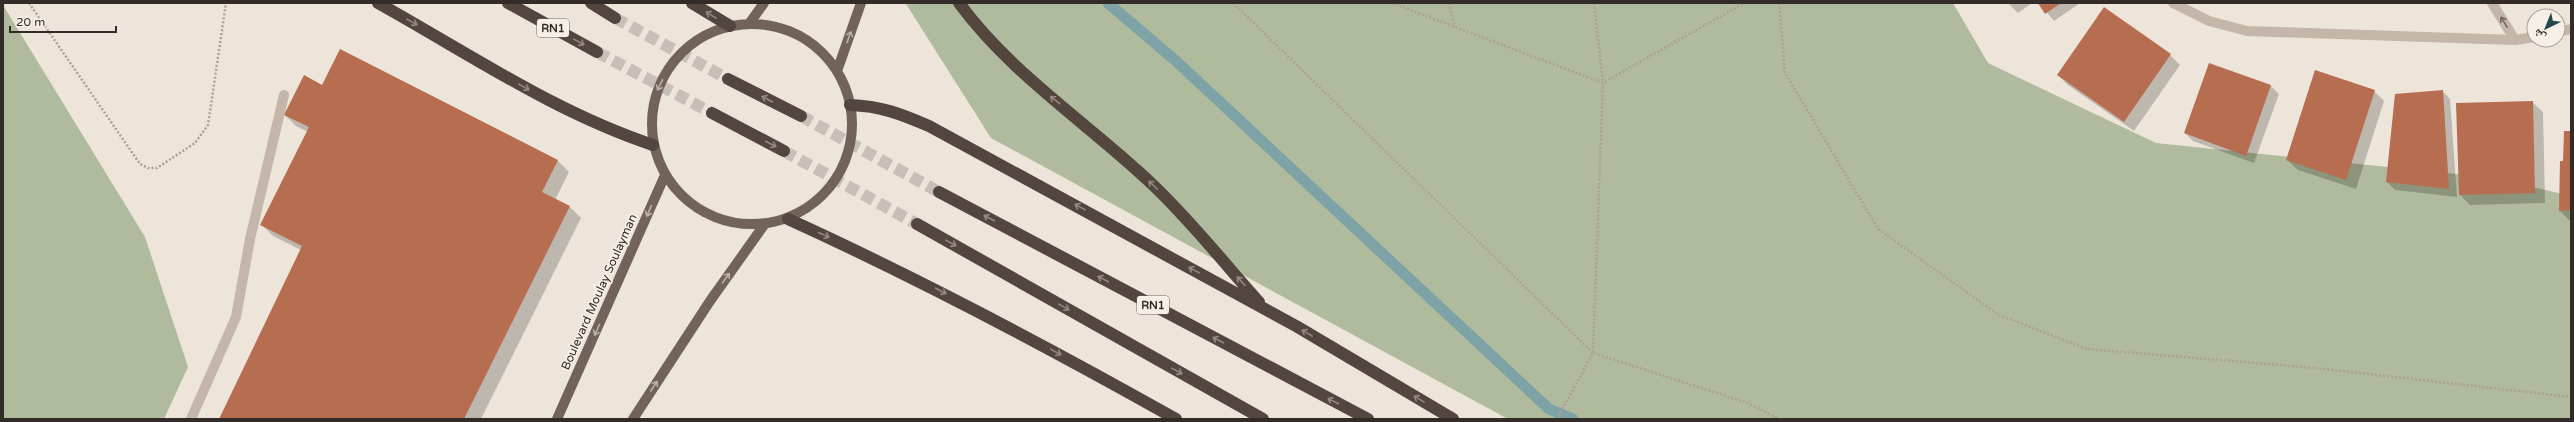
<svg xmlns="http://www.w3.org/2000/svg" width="2574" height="422" font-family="'Varela Round','Noto Naskh Arabic',sans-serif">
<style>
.green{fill:#afbb9c}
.shadow{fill:#0003}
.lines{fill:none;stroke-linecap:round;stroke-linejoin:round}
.stream{stroke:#7da3a7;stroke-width:11}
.building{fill:#b66d50}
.highway-tunnel{stroke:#c8c0b6;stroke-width:12;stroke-dasharray:12 6;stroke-linecap:butt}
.path{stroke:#b0a092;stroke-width:2.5;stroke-dasharray:2 2;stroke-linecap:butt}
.minor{stroke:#c4b6a8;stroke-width:10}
.major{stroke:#72635a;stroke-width:10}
.highway{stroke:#52463f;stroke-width:12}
.oneway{stroke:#948a82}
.oneway2{stroke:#746a61}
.oneway3{stroke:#bbb0a7}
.labels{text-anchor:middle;stroke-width:3.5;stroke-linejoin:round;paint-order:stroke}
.shield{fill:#f6efe6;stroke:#6d6660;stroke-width:1}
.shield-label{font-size:11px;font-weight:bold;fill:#322b27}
.street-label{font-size:12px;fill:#322b27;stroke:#f6efe6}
</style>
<rect width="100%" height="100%" fill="#eee5da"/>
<path class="green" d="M1953 3 1988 63 2156 143 2495 178 2571 196V419H1508L991 138 906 4Z
M3 5 145 237 188 367 164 419H3Z"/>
<path class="shadow" d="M2008 3H2032L2018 13Z
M2039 3H2080L2054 21Z
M2104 9 2170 55 2180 65 2134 131 2068 85 2058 75Z
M340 51 558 161 569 172 555 200 570 207 581 218 481 419H220L301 250 273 236 261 224 308 132 296 126 285 115 322 86Z
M2209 64 2271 86 2279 94 2254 163 2193 141 2185 133Z
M2374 91 2384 101 2356 189 2298 170 2287 160Z
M2442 91 2450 99 2457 197 2395 190 2387 182Z
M2532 102 2543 112 2545 203 2470 205 2460 195Z
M2571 132V221H2570L2560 211 2564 162Z"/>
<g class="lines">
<path class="stream" d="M1108 3 1176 61 1549 409 1573 419"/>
</g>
<path class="building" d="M2038 3H2061L2045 14Z
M2104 7 2171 54 2124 122 2057 75Z
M340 49 558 160 542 192 570 206 464 419H219L302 246 260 225 309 127 284 115 304 75 322 85Z
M2209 63 2271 85 2246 156 2184 133Z
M2315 70 2375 90 2346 180 2286 160Z
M2443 90 2449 189 2386 182 2395 94Z
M2533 101 2535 193 2459 195 2456 103Z
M2564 131H2571V210L2559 211 2560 161H2563Z"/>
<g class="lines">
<path class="highway-tunnel" d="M615 18 728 79
M597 52 712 113
M801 116 939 192
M784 151 917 224"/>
<path class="path" d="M29 3 140 164 148 168H157L195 143 208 125 226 3
M1233 3 1593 353 1557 419
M1392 3 1603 83 1744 3
M1449 3 1455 27
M1594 3 1603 83 1593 353 1748 403 1779 419
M1779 3 1785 73 1878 229 1999 315 2087 349 2316 368 2571 397"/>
<path class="minor" d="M2173 3 2209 21 2247 31 2515 40 2534 37
M2492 3 2515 40
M2558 32 2571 29
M191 419 236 317 250 239 284 95"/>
<path class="major" d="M652 124a100 100 0 1 1 200 0a100 100 0 1 1-200 0Z
M749 24 764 3
M837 71 861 3
M557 419 665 175
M633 419 710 301 764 225"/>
<path class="highway" d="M378 3C468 53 554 112 653 145
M508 3 597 52
M591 3 615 18
M692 3 730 26
M959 3C1012 75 1089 124 1153 185 1191 221 1224 263 1259 302
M728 79 801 116
M850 105C881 106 901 114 929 126L1296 326 1453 419
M712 113 784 151
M939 192 1368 419
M788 219C922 280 1048 347 1176 419
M917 224 1263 419"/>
</g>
<defs><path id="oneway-shaft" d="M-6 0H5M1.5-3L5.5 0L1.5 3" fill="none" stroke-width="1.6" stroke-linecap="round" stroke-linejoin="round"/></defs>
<g class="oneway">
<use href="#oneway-shaft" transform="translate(711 15) rotate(-149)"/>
<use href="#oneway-shaft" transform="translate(412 22) rotate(29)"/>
<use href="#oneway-shaft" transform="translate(579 42) rotate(29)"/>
<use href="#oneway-shaft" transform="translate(524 87) rotate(29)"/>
<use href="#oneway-shaft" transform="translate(767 99) rotate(-153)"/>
<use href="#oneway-shaft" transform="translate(1055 100) rotate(-142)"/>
<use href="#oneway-shaft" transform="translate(771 144) rotate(27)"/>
<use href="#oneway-shaft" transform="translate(1153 185) rotate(-136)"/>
<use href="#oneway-shaft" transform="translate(1080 207) rotate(-151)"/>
<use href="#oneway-shaft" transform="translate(989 218) rotate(-152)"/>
<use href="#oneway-shaft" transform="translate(824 235) rotate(25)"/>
<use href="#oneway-shaft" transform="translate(951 243) rotate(29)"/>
<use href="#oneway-shaft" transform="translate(1194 270) rotate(-151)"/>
<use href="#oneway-shaft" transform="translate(1103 279) rotate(-152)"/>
<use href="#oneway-shaft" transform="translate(1241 281) rotate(-132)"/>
<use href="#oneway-shaft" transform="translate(941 291) rotate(28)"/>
<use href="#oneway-shaft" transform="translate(1064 307) rotate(29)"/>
<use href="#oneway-shaft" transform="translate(1307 333) rotate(-149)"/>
<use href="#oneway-shaft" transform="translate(1218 340) rotate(-152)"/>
<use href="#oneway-shaft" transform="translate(1056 352) rotate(28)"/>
<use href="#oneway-shaft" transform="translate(1177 371) rotate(29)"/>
<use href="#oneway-shaft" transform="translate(1419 399) rotate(-149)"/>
<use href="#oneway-shaft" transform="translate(1333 401) rotate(-152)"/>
</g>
<use class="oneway2" href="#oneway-shaft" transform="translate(2504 22) rotate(-122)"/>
<g class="oneway3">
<use href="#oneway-shaft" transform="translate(849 37) rotate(-70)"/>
<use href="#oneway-shaft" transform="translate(660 85) rotate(116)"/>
<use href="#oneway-shaft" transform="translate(649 211) rotate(113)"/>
<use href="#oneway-shaft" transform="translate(726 278) rotate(-54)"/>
<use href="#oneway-shaft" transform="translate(597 330) rotate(114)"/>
<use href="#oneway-shaft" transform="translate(654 386) rotate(-57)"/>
</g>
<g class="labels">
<g class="shield">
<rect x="537" y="19" width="32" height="18" rx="3"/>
<rect x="1137" y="296" width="32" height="18" rx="3"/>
</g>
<g class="shield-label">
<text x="553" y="32">RN1</text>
<text x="1153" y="309">RN1</text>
</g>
<g class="street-label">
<text transform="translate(599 292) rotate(-66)" y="4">Boulevard Moulay Soulayman</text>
</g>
</g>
<rect width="2574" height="422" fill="none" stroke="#322b27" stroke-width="8"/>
<g transform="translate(2546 28) rotate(223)"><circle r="19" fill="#f6efe6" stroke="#a8a19a"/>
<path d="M0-3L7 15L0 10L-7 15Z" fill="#22494e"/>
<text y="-6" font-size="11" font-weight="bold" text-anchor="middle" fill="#322b27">ش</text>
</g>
<path d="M10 26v6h106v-6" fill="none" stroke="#322b27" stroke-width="2"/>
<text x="16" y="26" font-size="12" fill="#322b27" stroke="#f6efe6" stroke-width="3" paint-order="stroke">20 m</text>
</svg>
